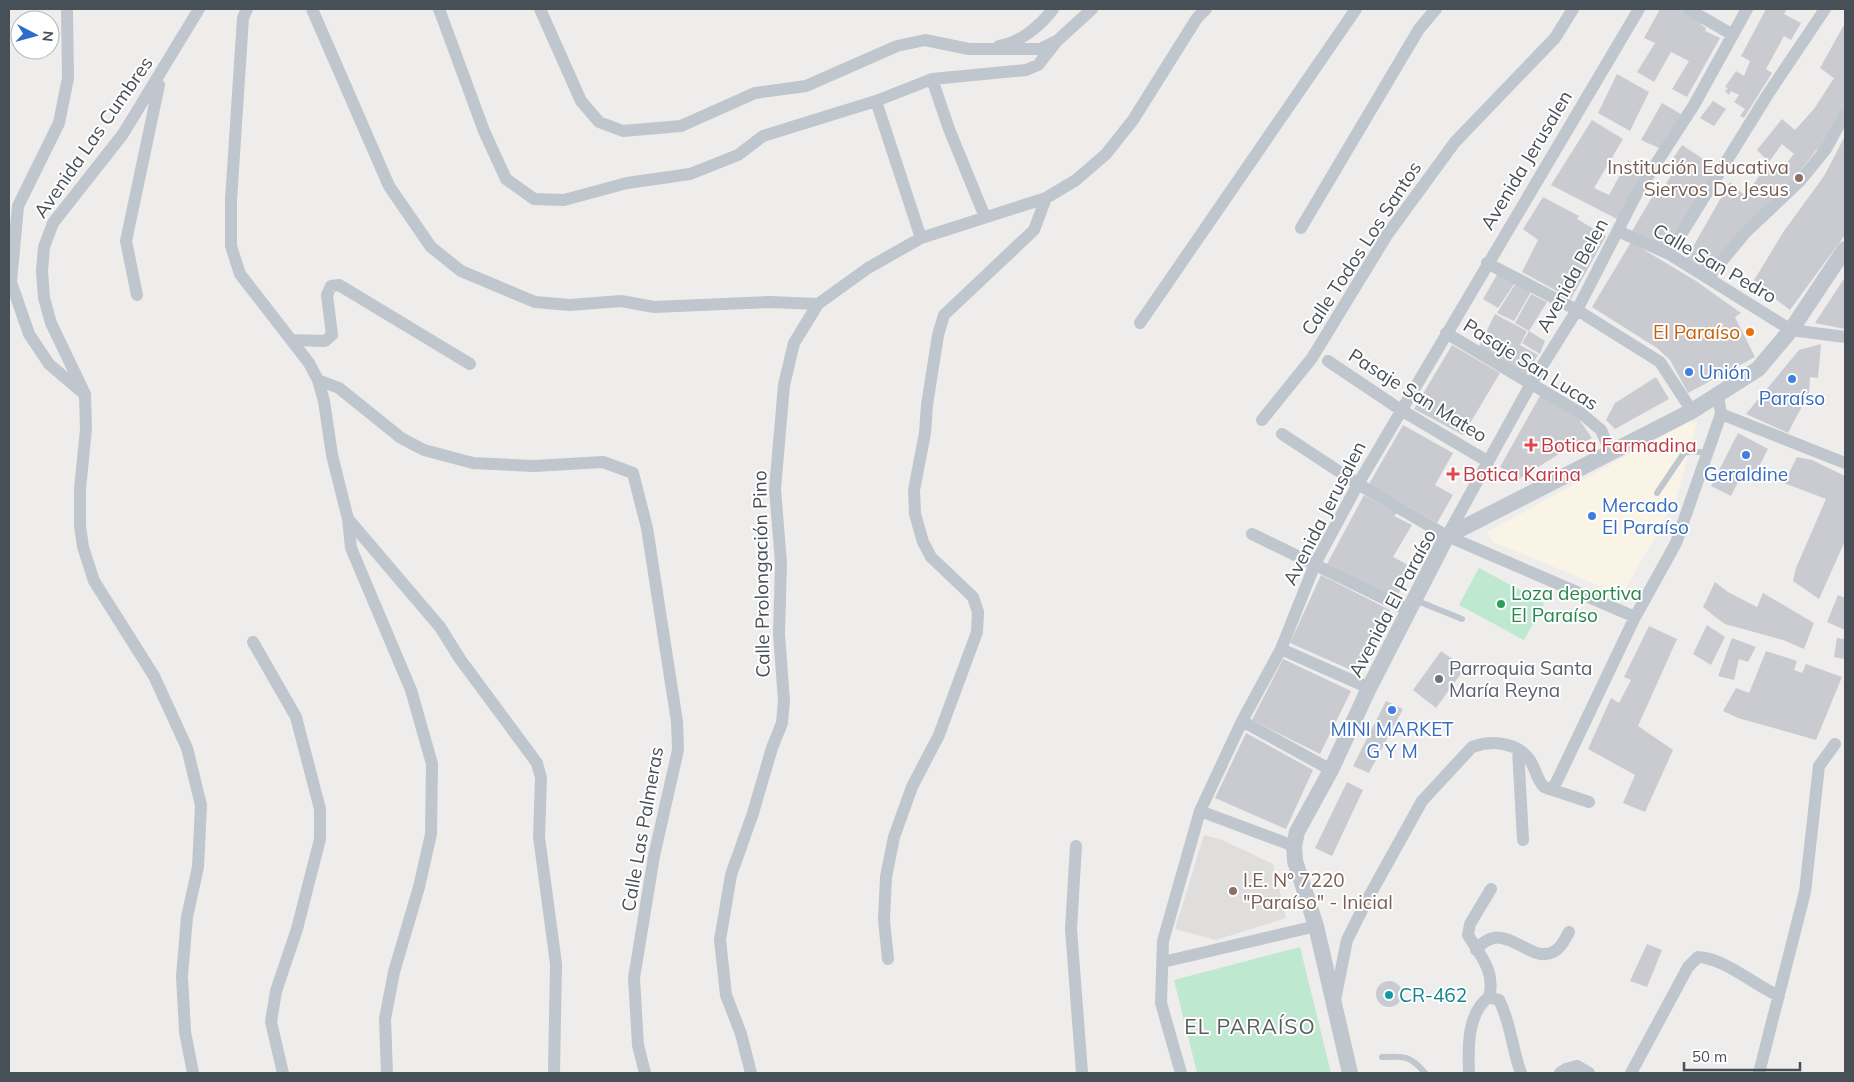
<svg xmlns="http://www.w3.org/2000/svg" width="1854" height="1082" font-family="Mulish,sans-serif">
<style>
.commercial{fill:#f9f4e6}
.education{fill:#e0dedd}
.green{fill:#bee9d0}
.building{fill:#cacbd1}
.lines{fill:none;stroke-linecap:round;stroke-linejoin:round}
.service{stroke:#bfc6cd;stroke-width:6}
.minor{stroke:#bfc6cd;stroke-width:12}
.tertiary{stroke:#bfc6cd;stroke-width:16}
.education-dot{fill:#8d6e63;stroke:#fff;stroke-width:2}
.food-dot{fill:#e8710a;stroke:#fff;stroke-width:2}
.shop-dot{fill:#3f7fe0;stroke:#fff;stroke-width:2}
.health-dot{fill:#e0444e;stroke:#fff;stroke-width:2}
.leisure-dot{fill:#2e9e5b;stroke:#fff;stroke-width:2}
.worship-dot{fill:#6b7280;stroke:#fff;stroke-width:2}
.culture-dot{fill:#0f9aa8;stroke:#fff;stroke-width:2}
.labels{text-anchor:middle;stroke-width:4;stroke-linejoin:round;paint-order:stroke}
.street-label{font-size:19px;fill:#474f57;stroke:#fff}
.education-label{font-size:19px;fill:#785e54;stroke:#fff;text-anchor:end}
.food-label{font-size:19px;fill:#c56008;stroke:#fff;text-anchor:end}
.shop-label{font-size:19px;fill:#366cbe;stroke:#fff}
.health-label{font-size:19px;fill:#be3a42;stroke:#fff;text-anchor:start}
.leisure-label{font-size:19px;fill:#27864d;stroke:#fff;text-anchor:start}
.worship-label{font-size:19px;fill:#5b616d;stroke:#fff;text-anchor:start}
.culture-label{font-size:19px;fill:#0d838f;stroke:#fff;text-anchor:start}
.quarter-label{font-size:21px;letter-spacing:1px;fill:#5a5d60;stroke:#fff}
</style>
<rect width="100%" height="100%" fill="#efecec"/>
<path class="commercial" d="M1690 421 1697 423 1676 500 1622 595 1493 542 1487 532Z"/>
<path class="education" d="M1204 835 1220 839 1273 864 1286 918 1216 940 1175 929Z"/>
<path class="green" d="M1479 568 1544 603 1524 640 1459 605Z
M1300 947 1331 1073H1197L1174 980Z"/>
<path class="building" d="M1660 9H1679L1703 20 1700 24 1706 28 1705 31 1720 38 1687 97 1672 89 1689 61 1671 52 1654 82 1637 72 1655 43 1644 38Z
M1766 9H1787L1784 14 1801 23 1791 40 1784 36 1766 69 1772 73 1744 118 1740 116 1745 109 1734 102 1739 95 1731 91 1729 95 1725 91 1728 88 1725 87 1736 71 1744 76 1750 61 1741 56Z
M1845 23V112L1818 151 1817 149 1779 199 1708 273 1686 259 1730 182 1745 196 1769 162 1779 172 1794 154 1782 144 1769 162 1757 150 1782 119 1795 130 1814 109 1834 78 1820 68Z
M1617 74 1649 92 1630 131 1598 113Z
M1713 101 1726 109 1714 126 1700 118Z
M1662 103 1681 114 1661 149 1641 140Z
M1592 120 1623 139 1594 188 1609 195 1628 160 1646 173 1617 219 1551 185Z
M1845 136V235L1790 310 1753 282 1784 231 1824 176Z
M1682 145 1717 168 1669 250 1632 231 1655 192 1660 194 1676 167 1670 163Z
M1543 197 1579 216 1577 219 1606 236 1571 299 1522 272 1538 240 1523 229Z
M1631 242 1696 281 1741 313 1735 317 1755 357 1688 393 1670 360 1657 348 1592 307Z
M1498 273 1515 283 1498 308 1483 299Z
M1845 277V329L1815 323Z
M1516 283 1531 292 1514 321 1497 313Z
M1531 294 1547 302 1529 331 1515 323Z
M1495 314 1527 331 1520 345 1538 355 1525 376 1478 348Z
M1529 331 1545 341 1540 354 1522 343Z
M1821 344 1818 378 1810 377 1809 393 1788 433 1746 414 1799 350Z
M1452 345 1500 373 1463 435 1414 409Z
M1656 377 1669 399 1615 429 1606 420 1615 403Z
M1541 394 1576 415 1592 438 1559 454 1519 479 1500 467Z
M1403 425 1453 453 1435 485 1453 495 1437 523 1369 484Z
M1738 433 1768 449 1753 478 1743 472 1731 496 1711 486Z
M1797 457 1812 460 1845 476V541L1819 599 1793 581 1796 568 1826 499 1784 483Z
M1364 495 1397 513 1394 516 1412 525 1393 557 1412 567 1396 599 1327 564Z
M1321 575 1390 610 1360 674 1290 643Z
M1715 582 1728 592 1757 607 1763 593 1814 623 1804 649 1783 640 1725 624 1714 616 1703 607Z
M1838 595 1845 598V630L1827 622Z
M1707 625 1725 637 1711 665 1693 654Z
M1649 626 1677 639 1638 726 1673 750 1645 812 1623 803 1635 775 1588 749 1611 698 1619 703 1631 680 1624 677Z
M1732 638 1756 647 1748 662 1739 659 1734 680 1718 676Z
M1837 638 1845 639V659L1834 657Z
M1441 651 1465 668 1436 708 1413 690Z
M1766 651 1797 661 1794 670 1802 673 1806 664 1842 677 1816 740 1738 718 1723 711 1736 688 1749 693Z
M1283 659 1351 691 1320 754 1252 720Z
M1386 701 1403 709 1369 773 1353 766Z
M1246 733 1313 770 1286 829 1215 798Z
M1347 782 1363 790 1332 856 1315 848Z
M1647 944 1662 950 1647 987 1630 981Z
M1376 994a13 13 0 1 1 26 0a13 13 0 1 1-26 0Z"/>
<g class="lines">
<path class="service" d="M1657 493 1684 453 1691 451 1708 453
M1415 600 1462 619
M1382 1057C1404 1056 1410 1055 1425 1073"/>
<path class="minor" d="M67 9 68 78 59 123 18 206 11 282 29 334 49 364 83 393
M247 9 243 18 231 200V246L240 274 309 363 318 380 324 401 332 455 348 519 440 627 460 659 537 763 541 778 539 837 556 964 554 1073
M312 9 389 186 431 247 461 271 535 302 570 305 621 301 654 307 769 302 818 304
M439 9 484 131 506 179 534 199 564 200 627 183 690 174 738 155 763 136 876 101 932 79 1026 70 1038 65 1057 41 1092 9
M540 9 581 101 599 122 623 131 681 126 755 93 806 86 897 46 925 40 969 49H1040L1054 42
M1688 9 1733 35
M999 46C1020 43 1040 26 1053 9
M932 79 949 129 985 217
M876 101 921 238
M1301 228 1419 29 1436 9
M1618 231 1669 254 1791 330 1845 337
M1669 254 1768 94 1825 9
M1487 263 1577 310 1660 362 1692 411
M1708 278 1745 233 1800 181 1826 149 1845 114
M137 295 126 241 159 85
M1140 323 1356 9
M1446 333 1582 414 1601 430 1611 453
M291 340 325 341 332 335 327 295 331 286 339 285 470 364
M1328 361 1401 410 1487 461
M318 380 339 388 401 438 424 450 473 463 534 466 603 462 633 473 647 528 677 722 678 750 654 856 634 978 638 1045 645 1073
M1721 414 1845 463
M1262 420 1312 358 1387 235 1455 142 1555 38 1573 9
M1282 434 1358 484 1447 536 1635 617
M348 519 351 548 411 690 432 764 431 834 419 887 394 972 385 1019 387 1073
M1252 534 1410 611
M1447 536 1532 382 1577 310 1637 193 1694 105 1747 9
M253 642 296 717 320 809V839L297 929 276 991 271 1022 283 1073
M1281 649 1369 688
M1242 721 1331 770
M1518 749 1523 840
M1549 789 1555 785 1635 617 1676 543 1721 414 1719 402 1715 396
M1200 811 1294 846
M1076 846 1071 929 1082 1073
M1476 950C1505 915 1529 967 1555 951 1562 947 1565 939 1569 932
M888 959 884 920 886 877 894 837 912 787 939 735 977 632 978 612 973 597 931 557 923 542 915 514 914 490 925 433 927 405 938 335 944 315 1034 230 1046 198
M1163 962 1316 926
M1489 997C1496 972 1480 955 1468 935L1470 924 1491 889
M1335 1000 1347 940 1366 902 1422 801 1472 747C1494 739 1523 743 1533 766 1537 774 1538 781 1544 787L1589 802
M193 1073 185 1032 182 976 187 917 198 867 201 805 187 748 154 676 94 581 83 547 80 526V489L86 429 85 394 51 323 44 298 42 271 44 247 53 223 123 134 199 9
M751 1073 741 1034 726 995 720 940 731 875 753 813 772 748 782 723 784 701 779 634 781 563 775 489 784 385 794 343 818 304 868 268 921 238 1046 198 1076 180 1106 154 1133 120 1197 18 1206 9
M1181 1073 1161 1003 1163 941 1200 811 1242 721 1281 649 1315 564 1358 484 1639 9
M1469 1073C1468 1048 1467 1013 1489 997L1499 1000C1511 1023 1512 1049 1521 1073
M1560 1073 1566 1069 1577 1066 1589 1073
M1631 1073 1688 967 1698 957C1724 958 1754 985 1779 996
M1759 1073 1805 892 1819 766 1835 744"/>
<path class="tertiary" d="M1350 1073 1316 926 1295 861 1294 846 1297 832 1331 770 1369 688 1447 536 1692 411 1758 369 1791 330 1845 249"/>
</g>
<g class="education-dot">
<circle cx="1799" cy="178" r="5"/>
<circle cx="1233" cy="891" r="5"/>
</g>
<circle class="food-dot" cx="1750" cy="332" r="5"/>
<g class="shop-dot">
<circle cx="1689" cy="372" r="5"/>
<circle cx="1792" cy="379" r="5"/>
<circle cx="1746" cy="455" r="5"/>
<circle cx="1592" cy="516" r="5"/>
<circle cx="1392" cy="710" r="5"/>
</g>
<g class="health-dot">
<path d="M1528.5 437.5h5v5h5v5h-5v5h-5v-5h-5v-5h5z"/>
<path d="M1450.5 466.5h5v5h5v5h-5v5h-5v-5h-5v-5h5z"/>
</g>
<circle class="leisure-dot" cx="1501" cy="604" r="5"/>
<circle class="worship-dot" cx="1439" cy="679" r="5"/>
<circle class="culture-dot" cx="1389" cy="995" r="5"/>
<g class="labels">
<g class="street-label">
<text transform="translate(93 137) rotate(-55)" y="7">Avenida Las Cumbres</text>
<text transform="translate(1526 160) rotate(-59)" y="7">Avenida Jerusalen</text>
<text transform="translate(1361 248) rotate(-57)" y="7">Calle Todos Los Santos</text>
<text transform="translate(1715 263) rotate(30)" y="7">Calle San Pedro</text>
<text transform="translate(1572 275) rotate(-61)" y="7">Avenida Belen</text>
<text transform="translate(1531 364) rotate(32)" y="7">Pasaje San Lucas</text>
<text transform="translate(1418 395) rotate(32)" y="7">Pasaje San Mateo</text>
<text transform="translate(1324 513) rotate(-63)" y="7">Avenida Jerusalen</text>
<text transform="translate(761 574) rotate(-91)" y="7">Calle Prolongación Pino</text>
<text transform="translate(1392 603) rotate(-62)" y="7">Avenida El Paraíso</text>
<text transform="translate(642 829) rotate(-80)" y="7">Calle Las Palmeras</text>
</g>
<g class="education-label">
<text x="1789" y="174">Institución Educativa<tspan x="1789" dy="22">Siervos De Jesus</tspan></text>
<text x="1243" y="887" text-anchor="start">I.E. N° 7220<tspan x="1243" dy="22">"Paraíso" - Inicial</tspan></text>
</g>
<g class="food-label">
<text x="1740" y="339">El Paraíso</text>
</g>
<g class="shop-label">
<text x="1699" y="379" text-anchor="start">Unión</text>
<text x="1792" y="405">Paraíso</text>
<text x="1746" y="481">Geraldine</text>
<text x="1602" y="512" text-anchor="start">Mercado<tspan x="1602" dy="22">El Paraíso</tspan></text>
<text x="1392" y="736">MINI MARKET<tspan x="1392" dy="22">G Y M</tspan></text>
</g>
<g class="health-label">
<text x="1541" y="452">Botica Farmadina</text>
<text x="1463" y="481">Botica Karina</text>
</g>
<g class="leisure-label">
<text x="1511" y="600">Loza deportiva<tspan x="1511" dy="22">El Paraíso</tspan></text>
</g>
<g class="worship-label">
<text x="1449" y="675">Parroquia Santa<tspan x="1449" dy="22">María Reyna</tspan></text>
</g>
<g class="culture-label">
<text x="1399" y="1002">CR-462</text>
</g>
<g class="quarter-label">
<text x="1250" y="1034">EL PARAÍSO</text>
</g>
</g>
<rect width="1854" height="1082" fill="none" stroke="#474f57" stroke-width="20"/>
<g transform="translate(35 35) rotate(96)"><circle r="24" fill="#ffffff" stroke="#b5b9bc"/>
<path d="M0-4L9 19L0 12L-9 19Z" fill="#2c6dc9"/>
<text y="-8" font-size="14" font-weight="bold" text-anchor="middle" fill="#474f57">N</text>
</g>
<path d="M1684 1062v8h116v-8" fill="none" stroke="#474f57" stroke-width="2.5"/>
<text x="1692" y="1062" font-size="15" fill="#474f57" stroke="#ffffff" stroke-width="4" paint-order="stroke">50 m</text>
</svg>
